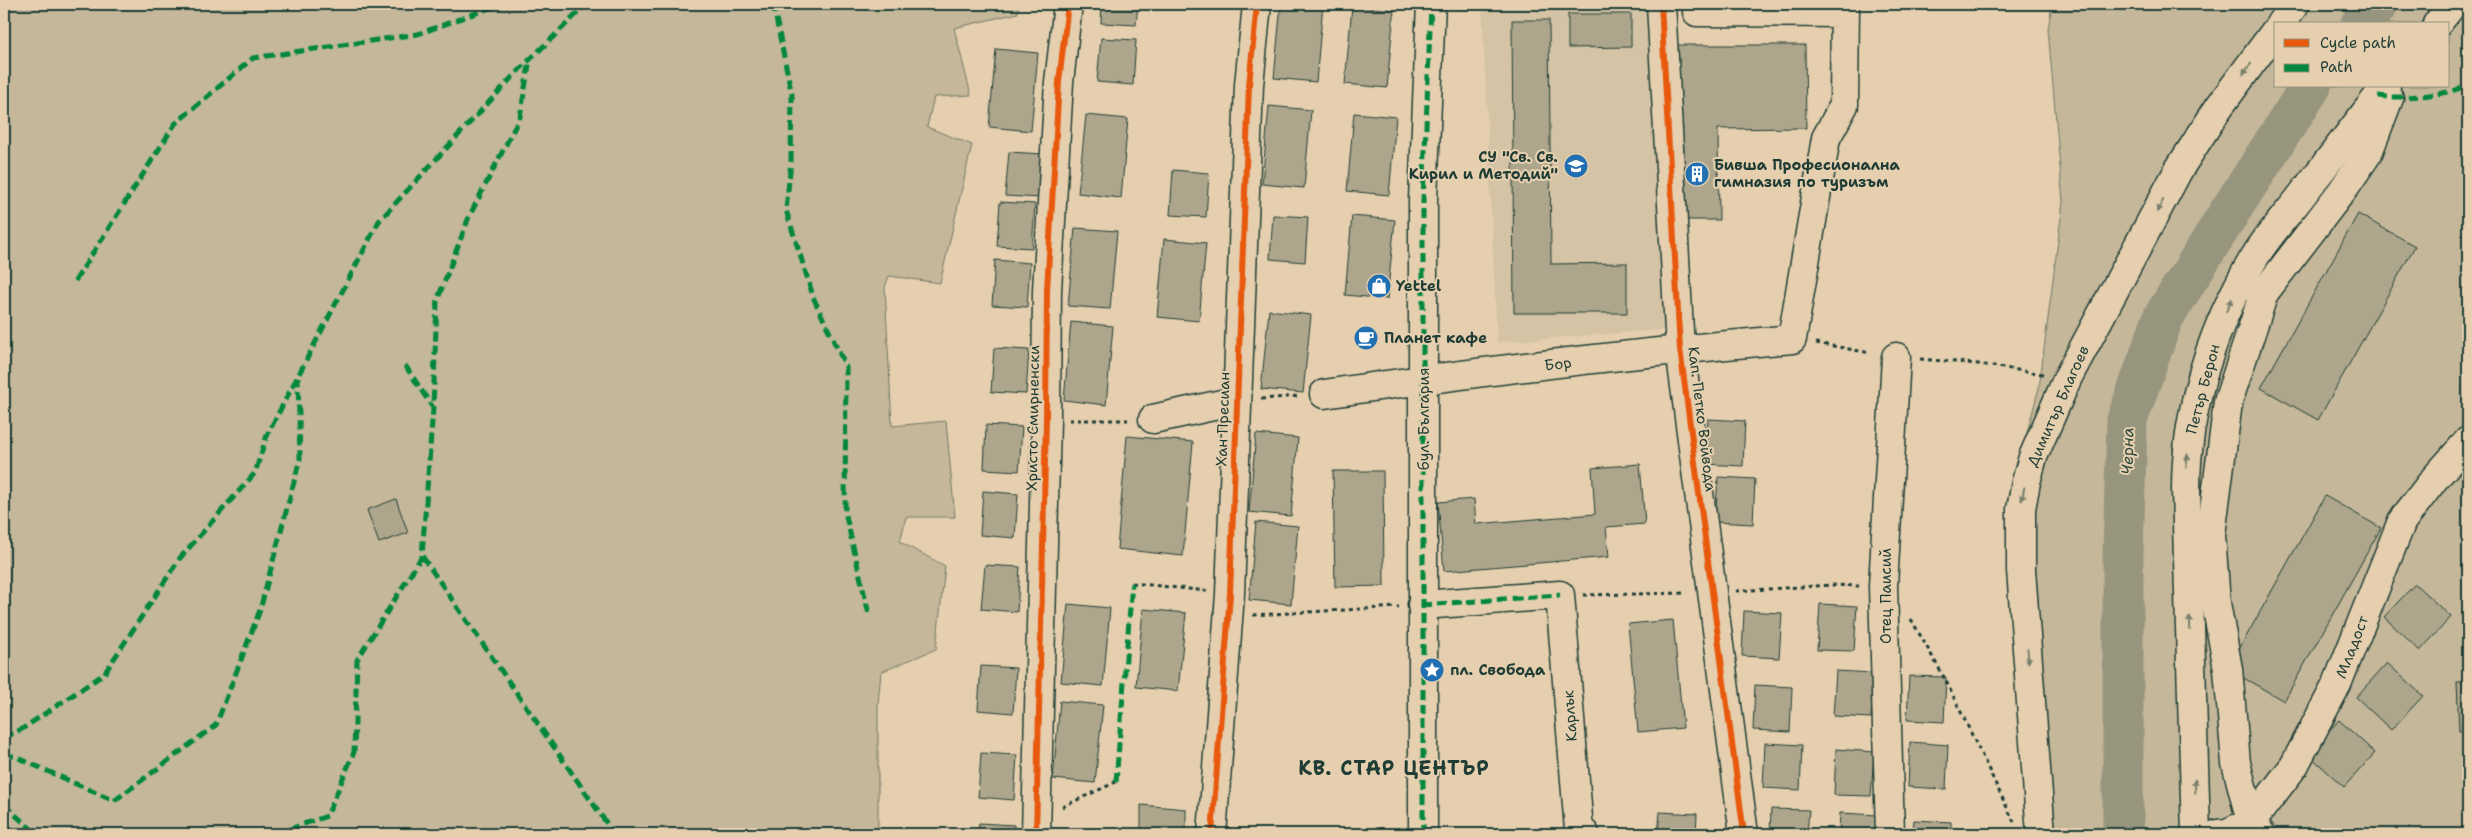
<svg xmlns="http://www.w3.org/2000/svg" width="2472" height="838" font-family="'Shantell Sans',sans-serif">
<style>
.built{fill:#d4c3a4}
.green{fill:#c4b79a;stroke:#727a67;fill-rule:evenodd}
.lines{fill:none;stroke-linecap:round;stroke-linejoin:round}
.river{stroke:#97957e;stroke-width:41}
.building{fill:#aea68c;stroke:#1f3d34}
.minor-casing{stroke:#1f3d34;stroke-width:31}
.major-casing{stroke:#1f3d34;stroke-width:31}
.path{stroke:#1f3d34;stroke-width:3;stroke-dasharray:4 4;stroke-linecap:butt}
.minor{stroke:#e5cfaf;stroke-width:28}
.major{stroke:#e5cfaf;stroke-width:28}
.quiet{stroke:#00873e;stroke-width:5;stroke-dasharray:10 5;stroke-linecap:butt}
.cycleway-casing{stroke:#e5cfaf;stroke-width:9}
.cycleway{stroke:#e8590c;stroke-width:6}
.oneway{fill:#787f6b}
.labels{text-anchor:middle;stroke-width:4;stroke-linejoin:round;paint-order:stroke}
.poi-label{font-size:15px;font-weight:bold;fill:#1f3d34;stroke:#e5cfaf;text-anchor:start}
.street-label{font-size:15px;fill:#1f3d34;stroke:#e5cfaf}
.water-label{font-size:16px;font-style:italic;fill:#2b463b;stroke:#e5cfaf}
.district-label{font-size:20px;font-weight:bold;letter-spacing:1px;fill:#1f3d34;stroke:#e5cfaf}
</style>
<rect width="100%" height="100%" fill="#e5cfaf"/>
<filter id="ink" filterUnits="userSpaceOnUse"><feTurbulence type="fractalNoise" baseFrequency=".02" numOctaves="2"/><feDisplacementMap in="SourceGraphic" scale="10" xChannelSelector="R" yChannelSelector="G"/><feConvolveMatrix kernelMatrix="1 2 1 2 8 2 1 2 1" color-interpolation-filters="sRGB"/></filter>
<g filter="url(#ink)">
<path class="built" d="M1482 4H1656L1672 329 1497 342Z"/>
<path class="green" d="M4 4H1018V13L954 28 971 95 934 97 927 127 972 145 940 283 889 276 885 287 892 426 946 421 955 517H906L900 542 945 566 936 649 881 672 878 704V834H4Z
M2052 4H2468V834H2027L2013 483 2039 388 2063 202 2048 29ZM2276 24H2448V86H2276Z"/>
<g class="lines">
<path class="river" d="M2361 24 2378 4
M2123 834V553L2127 420 2163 318 2232 208 2311 86"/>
</g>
<path class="building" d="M1102 4H1138L1136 25 1101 23Z
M1281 4H1323L1316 82 1274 78Z
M1352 6 1394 10 1387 88 1345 84Z
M1568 14H1631V47L1568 48Z
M1512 20H1549L1551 264 1627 263V313H1514Z
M1101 38 1136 40 1133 85 1097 82Z
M1673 45H1805L1806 128 1718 129 1719 220H1675Z
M996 49 1038 53 1031 131 989 127Z
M1269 106 1311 110 1304 188 1262 184Z
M1354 113 1396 117 1389 195 1347 191Z
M1086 115 1128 119 1121 198 1078 193Z
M1009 152 1044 154 1041 198 1005 196Z
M1173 170 1209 173 1206 217 1170 215Z
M1000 202 1035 204 1032 248 997 246Z
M2358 214 2415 246 2318 420 2261 388Z
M1273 215 1308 217 1305 262 1270 259Z
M1352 216 1395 220 1387 299 1345 295Z
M1075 228 1117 231 1110 309 1068 306Z
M1164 239 1206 243 1199 321 1157 317Z
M995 260 1030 263 1027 307 992 305Z
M1269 310 1311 315 1303 393 1261 389Z
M1071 322 1113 326 1106 405 1064 400Z
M994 348 1029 350 1026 394 991 392Z
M1708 419 1745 421 1743 466 1705 464Z
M986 425 1022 427 1019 471 984 469Z
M1256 434 1298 438 1291 516 1249 512Z
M1127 436 1193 442 1183 556 1117 549Z
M1640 464 1645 524 1606 527 1609 557 1444 571 1438 502 1474 499 1476 524 1595 514 1592 468Z
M1333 471H1383L1384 586 1335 587Z
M1718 477 1755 479 1753 524 1715 522Z
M983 491 1018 494 1015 538 980 535Z
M2325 496 2381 528 2284 701 2228 669Z
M396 499 408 533 379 543 367 510Z
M1256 522 1298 526 1291 604 1249 600Z
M985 565 1020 567 1017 612 981 609Z
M2415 584 2451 617 2420 651 2384 617Z
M1068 604 1110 608 1103 686 1061 682Z
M1820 604 1857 606 1854 651 1817 650Z
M1143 609 1186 613 1178 691 1136 687Z
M1744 611 1782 613 1779 658 1742 656Z
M1673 620 1683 728 1638 732 1628 624Z
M2387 663 2423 696 2391 730 2356 697Z
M981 666 1016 668 1013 713 978 710Z
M1836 671 1873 673 1871 718 1833 716Z
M1909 676 1946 677 1944 722 1907 720Z
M2457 682H2468V731H2459Z
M1755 685 1792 687 1790 732 1753 730Z
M1060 701 1103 705 1095 783 1053 779Z
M2339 720 2375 753 2344 787 2308 754Z
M1910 742 1948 745 1946 789 1908 787Z
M1765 743 1802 745 1800 790 1763 788Z
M1836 749 1874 752 1871 796 1834 795Z
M981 753 1017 755 1014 800 978 797Z
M1141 805 1186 809V834H1141Z
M1771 809 1809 810 1807 834H1770Z
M1660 812 1697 814 1696 834H1658Z
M1840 813 1878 815 1877 834H1839Z
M1914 820 1951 822V834H1913Z
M979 823 1014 825V834H978Z"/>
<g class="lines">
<defs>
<path id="minor" d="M1661 4 1680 349 1744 834
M1697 12 1845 13
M1324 394C1480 371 1636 353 1792 339L1826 138 1844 105 1845 4
M1153 419 1236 401
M1422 605 1560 595 1579 830 1585 834
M1036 834 1046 420 1047 290 1059 82 1068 4
M1212 834 1230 594 1249 85 1257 4
M1423 834V200L1431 4
M1890 834 1883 586 1896 357
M2218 834 2227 833 2251 822 2294 766 2337 684 2402 521 2435 478 2468 441
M2261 834 2251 822 2236 763 2228 669 2216 603 2211 535 2228 402 2264 293 2342 191 2368 153 2389 98"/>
<path id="major" d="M2280 24 2295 4
M2437 24 2453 4
M2041 834 2021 570V509L2026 482 2033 457 2068 377 2179 169 2219 107 2276 30
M2196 834 2186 489C2186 408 2213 324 2256 255 2269 234 2287 215 2302 195 2330 159 2358 122 2386 86"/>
</defs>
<use href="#minor" class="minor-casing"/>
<use href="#major" class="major-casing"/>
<path class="path" d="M1816 343 1871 353
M1920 359 1978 364 2043 374
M1261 399 1300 396
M1069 420H1128
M1132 583 1207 591
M1736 591 1830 585 1859 586
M1583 595 1687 593
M1253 615 1399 607
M1911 619 1945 679 2014 822
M1062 807 1116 782"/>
<use href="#minor" class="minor"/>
<use href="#major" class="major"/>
<path class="quiet" d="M773 4 792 95 791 161 786 210 814 299 846 367 845 512 869 614
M2378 96C2399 99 2451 96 2468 84
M75 281 175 124 253 58 418 34 501 4
M405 365 433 408
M422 556 614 834
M1422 605 1560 595
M4 738 22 729 104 674 180 558 255 473 267 435 379 221 515 74 587 4
M4 756H14L114 801 216 725 260 610 300 459 298 377
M1116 782 1132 583
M4 805 37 834
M275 834 327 816 354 752 357 660 422 556 433 408 437 301 469 217 520 117 530 59
M1423 834V200L1431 4"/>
<defs>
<path id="cycleway" d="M1661 4 1680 349 1744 834
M1036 834 1046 420 1047 290 1059 82 1068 4
M1212 834 1230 594 1249 85 1257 4"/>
</defs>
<use href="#cycleway" class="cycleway-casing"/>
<use href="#cycleway" class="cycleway"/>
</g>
<defs><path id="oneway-solid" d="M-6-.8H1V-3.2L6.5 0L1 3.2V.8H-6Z" transform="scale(1.25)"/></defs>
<g class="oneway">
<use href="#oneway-solid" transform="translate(2247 69) rotate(126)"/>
<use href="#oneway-solid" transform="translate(2160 206) rotate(118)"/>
<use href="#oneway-solid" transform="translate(2229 305) rotate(-66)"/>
<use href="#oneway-solid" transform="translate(2187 461) rotate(-85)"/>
<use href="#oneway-solid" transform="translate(2023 494) rotate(101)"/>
<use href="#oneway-solid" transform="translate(2190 623) rotate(-92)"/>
<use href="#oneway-solid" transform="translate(2028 656) rotate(86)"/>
<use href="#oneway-solid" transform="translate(2195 786) rotate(-92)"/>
</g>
</g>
<defs>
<symbol id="school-disc" viewBox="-11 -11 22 22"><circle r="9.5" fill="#1f6fb2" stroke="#e5cfaf"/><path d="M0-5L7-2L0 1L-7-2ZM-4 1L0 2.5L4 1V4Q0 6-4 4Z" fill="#fff"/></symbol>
<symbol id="building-disc" viewBox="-11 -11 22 22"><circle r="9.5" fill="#1f6fb2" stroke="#e5cfaf"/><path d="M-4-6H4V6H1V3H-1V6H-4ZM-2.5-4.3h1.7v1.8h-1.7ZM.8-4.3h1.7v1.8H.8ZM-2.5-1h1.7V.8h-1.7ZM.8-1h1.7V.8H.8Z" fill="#fff"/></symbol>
<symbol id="shop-disc" viewBox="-11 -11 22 22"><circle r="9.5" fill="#1f6fb2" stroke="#e5cfaf"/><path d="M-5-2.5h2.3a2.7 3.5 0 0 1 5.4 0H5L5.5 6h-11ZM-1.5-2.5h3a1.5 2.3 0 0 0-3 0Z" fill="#fff"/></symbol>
<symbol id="cafe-disc" viewBox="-11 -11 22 22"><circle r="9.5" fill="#1f6fb2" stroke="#e5cfaf"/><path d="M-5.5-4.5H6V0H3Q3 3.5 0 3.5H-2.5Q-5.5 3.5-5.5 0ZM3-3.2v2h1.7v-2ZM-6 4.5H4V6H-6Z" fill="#fff"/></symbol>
<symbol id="sight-disc" viewBox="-11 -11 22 22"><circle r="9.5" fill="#1f6fb2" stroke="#e5cfaf"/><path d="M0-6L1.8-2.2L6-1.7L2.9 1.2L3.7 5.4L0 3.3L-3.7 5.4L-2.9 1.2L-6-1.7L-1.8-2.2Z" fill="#fff"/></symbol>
</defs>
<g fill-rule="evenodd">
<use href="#school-disc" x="1562" y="152" width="28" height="28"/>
<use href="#building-disc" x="1683" y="160" width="28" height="28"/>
<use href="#shop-disc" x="1365" y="272" width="28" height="28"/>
<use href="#cafe-disc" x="1352" y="324" width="28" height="28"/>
<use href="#sight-disc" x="1418" y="656" width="28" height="28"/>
</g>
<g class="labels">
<g class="poi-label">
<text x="1558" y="162" text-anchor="end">СУ "Св. Св.<tspan x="1558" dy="17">Кирил и Методий"</tspan></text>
<text x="1714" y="170">Бивша Професионална<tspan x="1714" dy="17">гимназия по туризъм</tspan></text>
<text x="1396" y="291">Yettel</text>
<text x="1384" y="343">Планет кафе</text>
<text x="1450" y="675">пл. Свобода</text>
</g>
<g class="street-label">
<text transform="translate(1558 364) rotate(-7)" y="5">Бор</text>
<text transform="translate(2203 389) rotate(-75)" y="5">Петър Берон</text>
<text transform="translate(2058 406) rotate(-66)" y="5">Димитър Благоев</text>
<text transform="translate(1033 418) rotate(-89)" y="5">Христо Смирненски</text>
<text transform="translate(1223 419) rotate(-88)" y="5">Хан Пресиан</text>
<text transform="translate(1424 419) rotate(-90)" y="5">бул. България</text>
<text transform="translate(1702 419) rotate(83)" y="5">Кап. Петко Войвода</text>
<text transform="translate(1886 596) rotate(-90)" y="5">Отец Паисий</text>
<text transform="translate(2352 647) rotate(-69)" y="5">Младост</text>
<text transform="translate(1570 716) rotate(-94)" y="5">Карлък</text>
</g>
<g class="water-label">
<text transform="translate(2127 451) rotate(-89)" y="6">Черна</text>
</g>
<g class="district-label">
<text x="1394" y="775">КВ. СТАР ЦЕНТЪР</text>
</g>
</g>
<rect width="2472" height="838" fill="none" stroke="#e5cfaf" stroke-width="20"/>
<rect x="10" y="10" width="2452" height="818" fill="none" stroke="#1f3d34" stroke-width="2" filter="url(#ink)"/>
<rect x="2274" y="22" width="175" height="65" fill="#e5cfaf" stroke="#96957e"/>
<rect x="2284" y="39" width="25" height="8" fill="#e8590c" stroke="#96957e"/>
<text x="2320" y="48" font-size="15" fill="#1f3d34">Cycle path</text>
<rect x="2284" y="64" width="25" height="8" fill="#00873e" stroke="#96957e"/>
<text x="2320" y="72" font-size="15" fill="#1f3d34">Path</text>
</svg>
